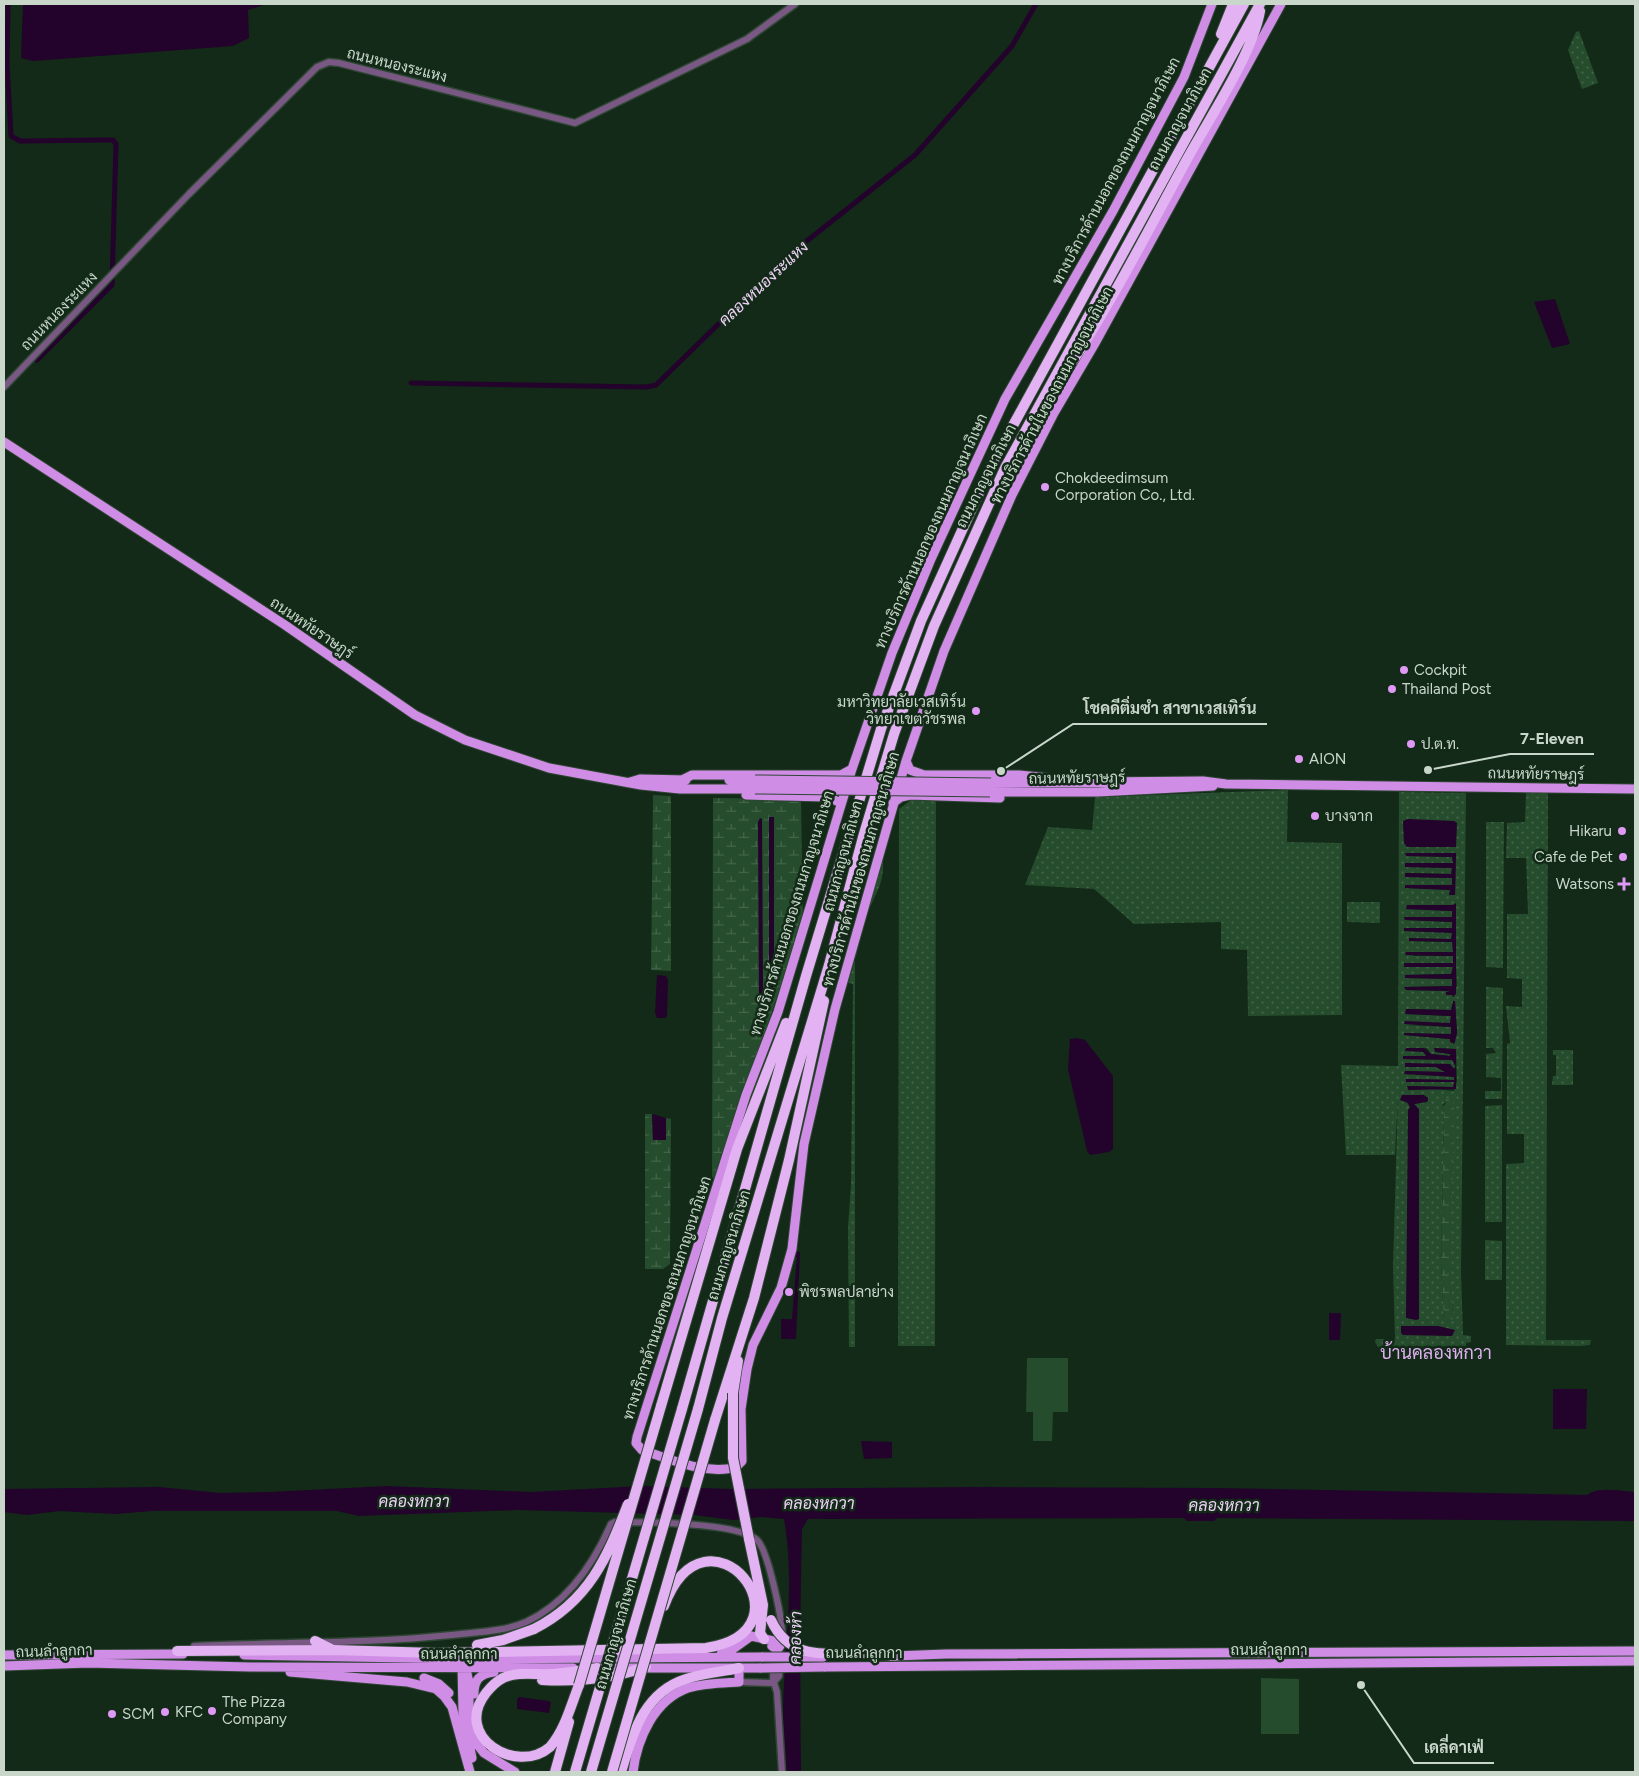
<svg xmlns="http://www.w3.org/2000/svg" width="1639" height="1776" font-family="Figtree,Sarabun,sans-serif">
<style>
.grass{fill:url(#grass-dots);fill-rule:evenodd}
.wetland{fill:url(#wetland-marsh);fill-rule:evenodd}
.garden{fill:#254c2c}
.water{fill:#23022c}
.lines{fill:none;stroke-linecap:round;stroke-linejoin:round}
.canal{stroke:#23022c;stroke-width:5}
.minor-casing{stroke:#2f4634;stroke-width:9}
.major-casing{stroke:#2f4634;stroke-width:11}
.highway-casing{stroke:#2f4634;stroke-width:12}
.minor{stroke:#795984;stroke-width:6}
.major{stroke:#d08de6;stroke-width:9}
.highway{stroke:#e2b2f2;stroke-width:10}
.major-bridge-casing{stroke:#2f4634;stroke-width:11;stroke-linecap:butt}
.highway-bridge-casing{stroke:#2f4634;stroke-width:12;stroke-linecap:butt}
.major-bridge{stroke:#d08de6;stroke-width:9}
.highway-bridge{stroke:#e2b2f2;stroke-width:10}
.poi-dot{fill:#dd99f3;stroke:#122a17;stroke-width:2}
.labels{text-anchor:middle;stroke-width:5;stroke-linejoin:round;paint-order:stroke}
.street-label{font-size:15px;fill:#c9d7ca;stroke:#122a17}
.poi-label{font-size:15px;fill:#c9d7ca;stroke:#122a17;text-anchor:start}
.water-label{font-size:16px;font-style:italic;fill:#edd2f6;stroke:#122a17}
.quarter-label{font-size:18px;fill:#dfb0ef;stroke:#122a17}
.leader{fill:none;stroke:#c9d7ca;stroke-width:2}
.callout-dot{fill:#c9d7ca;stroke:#122a17;stroke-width:2}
.callout-label{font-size:16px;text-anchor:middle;font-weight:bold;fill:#c9d7ca;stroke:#122a17;stroke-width:5;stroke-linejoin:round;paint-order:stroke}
</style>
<defs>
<pattern id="grass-dots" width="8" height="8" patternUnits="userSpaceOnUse" patternTransform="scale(1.25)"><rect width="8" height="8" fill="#254c2c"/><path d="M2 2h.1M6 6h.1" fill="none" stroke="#436549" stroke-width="1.8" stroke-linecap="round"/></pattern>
<pattern id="wetland-marsh" width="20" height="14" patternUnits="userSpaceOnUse" patternTransform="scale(1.25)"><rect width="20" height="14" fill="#254c2c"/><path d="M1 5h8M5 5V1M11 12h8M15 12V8" fill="none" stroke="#436549"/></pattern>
</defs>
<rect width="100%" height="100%" fill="#122a17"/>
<path class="grass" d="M1579 31 1598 83 1582 89 1568 50 1576 32Z
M1288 790 1287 842 1342 843V1015L1248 1016 1247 950 1221 949V922L1134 924 1094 889 1025 885 1048 827 1092 830 1095 797Z
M1399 792 1466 793 1461 1271 1463 1335 1471 1336V1342L1466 1343V1346L1378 1347 1375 1342 1376 1339H1395L1393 1267 1398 1095 1395 1155H1346L1341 1065 1398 1066ZM1456 853 1455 895H1450V890L1406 888 1405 885H1452V878L1405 877V873L1452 874V868L1405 867 1406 863H1453L1452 857 1406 856ZM1453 905 1457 986 1452 995 1449 993 1451 991 1406 990 1404 987 1452 986V979L1405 978V975L1452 974 1453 967H1404V963H1453V956H1414L1406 952H1453V942L1409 941V939H1452V932L1405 931 1404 928H1452V922L1405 920 1404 917H1452L1453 911 1406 909ZM1455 1001 1457 1033 1455 1043 1450 1039 1404 1035 1405 1033 1451 1035V1027L1406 1025 1450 1023 1451 1016 1406 1014V1009L1451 1010ZM1427 1048 1431 1054 1450 1056V1054L1437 1052 1434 1048 1456 1049 1457 1081 1454 1091 1408 1086 1453 1087 1454 1082 1406 1081V1079L1455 1080 1453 1076 1405 1074V1071L1445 1072 1436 1067H1405V1063L1456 1068 1452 1060 1403 1059V1056H1427L1421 1051H1405ZM1402 1095 1428 1097V1101L1414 1104 1419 1109V1319L1410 1107ZM1453 1098 1450 1265 1453 1318 1444 1321 1441 1265 1444 1113 1442 1106 1446 1101Z
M1526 792H1548L1546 1340H1591L1590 1345 1580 1346 1506 1345V1164L1524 1163V1134H1507V1044L1510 1043 1506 1006 1522 1007V979L1507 978V914H1528L1526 858H1506L1507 823 1525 822Z
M911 800 936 801 935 1346H898L899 809Z
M1486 822H1504L1503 968 1486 967Z
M883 858C884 884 878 888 869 910 862 925 860 943 855 959V1347H849L848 1227 851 1185 853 984 848 983 855 959 852 958Z
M1347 902H1380V923L1347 922Z
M1486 987 1503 988 1502 1099H1485V1091H1501V1078L1486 1077V1054L1496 1053 1493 1048H1486Z
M1553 1050H1573V1085H1552L1553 1076H1556V1055H1553Z
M1502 1105V1222H1485V1106Z
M1485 1240 1502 1241V1280H1485Z"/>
<path class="wetland" d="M653 795 671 796V971L651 970Z
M713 798 801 799 803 921 712 1187ZM770 817 774 818V985L771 993 759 1004 762 819V990L768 989 769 985Z
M1446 1098H1453L1454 1110C1453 1180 1449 1248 1453 1318L1451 1323 1444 1321 1441 1265 1444 1113 1442 1106 1445 1105Z
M645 1114H652L653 1139 666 1140V1118L671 1119 670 1264 663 1269H645Z"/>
<path class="garden" d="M1027 1358H1068V1412H1053L1052 1441H1033V1412H1026Z
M1261 1678 1299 1679V1734H1261Z"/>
<path class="water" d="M23 4H267L248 10 249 38 233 46 33 61 21 58Z
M1555 299 1570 344 1552 348 1534 302Z
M769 817H774V985L766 1007 762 1009 759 1004 758 822 760 818 762 819 763 990 768 989 769 985Z
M1408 819 1454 821 1457 823 1456 847H1407L1404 843 1403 821Z
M1405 853H1456L1455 895H1449L1450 890 1405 888V885H1452V878L1405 877V873L1451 874 1452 868 1405 867V863H1453L1452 857 1406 856Z
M1456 903V994L1453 997 1452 995H1446V992L1450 991 1406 990 1404 987 1452 986V979L1405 978V975L1451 974 1453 967H1404V963H1453V956L1405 955 1406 952H1453L1452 942 1409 941V938L1451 939 1452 933 1404 931V928H1452V922L1405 920 1404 917H1452V911L1406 909 1407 905H1453Z
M657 975 666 976 668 980 667 1015 666 1018H657L655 1013Z
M1453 1001H1455L1457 1033 1454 1044 1450 1042V1039L1404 1035V1033L1451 1034V1027L1404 1024 1405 1021 1450 1023 1451 1016 1405 1014 1406 1009 1451 1010Z
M1077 1038 1085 1040 1113 1076V1149L1109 1152 1090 1155 1087 1151 1068 1069 1070 1039Z
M1406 1048H1424L1431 1054 1450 1056V1054L1435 1052 1434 1048 1456 1049V1089L1408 1090 1407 1086 1453 1087 1454 1084V1082H1406V1079L1454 1080V1077L1404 1074 1405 1071 1445 1072 1436 1067H1405V1063L1450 1064 1454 1069 1456 1066 1452 1060 1403 1059V1056H1426L1424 1052 1405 1051Z
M1402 1095H1424L1428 1098 1427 1102 1414 1104 1419 1109V1319L1416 1320 1406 1318 1408 1110 1410 1107 1408 1103 1400 1100Z
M652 1114 666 1118V1140H653Z
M795 1251 800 1252 796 1339H781V1319H792L797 1257H795Z
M1329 1313H1341L1340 1340H1329Z
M1401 1326H1438L1455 1330 1452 1336 1403 1335 1401 1333Z
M1553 1389H1587L1586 1429H1553Z
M861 1441 892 1442V1458L864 1459Z
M387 1486 531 1492 641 1486 731 1489 979 1487 1213 1488 1587 1495C1599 1486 1621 1491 1635 1492V1521L1217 1518 1214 1521H1187L1184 1518 808 1519 802 1529C800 1611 800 1691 801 1772H785C784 1751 782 1729 783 1707 785 1645 795 1581 784 1519L761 1517 733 1520 694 1515 519 1510 359 1516 337 1511H152L115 1514 60 1511 27 1515 4 1512V1489L159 1487 220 1493 270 1492Z
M519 1697 549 1701 551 1703 549 1713 517 1709V1699Z"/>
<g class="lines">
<path class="canal" d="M8 4 7 64 11 136 20 141 104 140H113L116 144 112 285 37 360
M411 383 646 387 656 385 788 256 915 155 1012 46 1036 4"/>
<defs>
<path id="minor" d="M4 387 189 194 317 67 329 62 339 63 575 123 747 39 795 4
M194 1646C279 1642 366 1644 451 1635 475 1632 503 1632 526 1622 567 1603 593 1565 611 1524L615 1522C643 1522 737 1522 757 1540 768 1550 782 1618 782 1634
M774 1655 773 1680 777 1692 782 1772
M739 1682 773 1683
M773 1683 779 1676 780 1654"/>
<path id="major" d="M1212 4 1184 77 1113 211 1005 399 931 559 892 653 852 769 778 1012 746 1095 637 1437 636 1443 642 1450C669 1459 708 1476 736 1467L742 1461 741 1409 747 1369 753 1345 781 1288 792 1249 804 1144 835 1009 906 761 944 651 1012 495 1054 413 1094 345 1281 4
M4 442 285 625 415 715 465 740 549 768 641 785 680 789H755
M906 761 910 770 924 775H1019L1049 778
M682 780 692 775H841L852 769
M729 780H755
M630 782 640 779 686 780
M991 783 1203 781 1226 784 1635 789
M990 792H1098L1213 786
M746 795 828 797 841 803
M893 803 901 797 910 795 1000 798
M721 1654 730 1651 751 1636 778 1642 780 1646 777 1650 772 1646 775 1642
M4 1655 183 1654
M244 1655 461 1659 763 1657
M894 1656 946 1654 1635 1651
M462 1664 463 1712 472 1758
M465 1664 469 1683V1723L473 1739 484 1753 515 1772
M4 1666 88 1663 250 1667 573 1668
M824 1667 1635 1661
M599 1668H761
M290 1672 407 1682 436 1689 444 1696 452 1707 470 1772
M424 1678 439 1684 449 1693
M474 1694C474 1679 480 1674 494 1672
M633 1772C637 1739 654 1700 688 1688 704 1683 722 1683 739 1682V1668"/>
<path id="highway" d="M1221 34 1233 4
M1059 382C1107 312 1145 236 1186 161 1208 120 1252 56 1260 11
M733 1393 738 1361
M661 1406 737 1149 786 1023
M682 1409 806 976 881 729 921 621 993 462 1244 4
M698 1409 722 1318 829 965 863 837 894 734 934 626 1005 468 1260 4
M715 1420 754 1298 789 1160 824 1001
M749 1539 763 1605 760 1633 764 1639
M315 1641 331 1649
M477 1645 503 1640 534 1629
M177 1651 334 1650 436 1653 706 1648C819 1630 707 1492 664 1606
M542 1680C579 1682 611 1679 646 1667
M579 1685C571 1705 565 1730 550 1747 516 1776 452 1736 486 1693 490 1688 497 1681 503 1678 518 1671 536 1675 552 1674 567 1673 582 1670 597 1668
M555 1772 569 1722
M621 1772C633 1734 643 1693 686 1679 703 1673 721 1672 739 1668"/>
</defs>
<use href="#minor" class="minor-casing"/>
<use href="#major" class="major-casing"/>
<use href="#highway" class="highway-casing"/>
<use href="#minor" class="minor"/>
<use href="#major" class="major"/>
<use href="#highway" class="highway"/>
<defs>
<path id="major-bridge" d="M755 780 991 783
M755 789 990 792
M763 1657H823
M761 1668 824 1667"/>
<path id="highway-bridge" d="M733 1393V1458L749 1539
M771 1620C790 1661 825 1653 863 1653 873 1653 884 1655 894 1656
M534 1629C589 1601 607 1558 628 1504
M579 1685 661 1406
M575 1772 682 1409
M591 1772 698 1409
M612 1772 715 1420"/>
</defs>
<use href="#major-bridge" class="major-bridge-casing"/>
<use href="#highway-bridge" class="highway-bridge-casing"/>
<use href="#major-bridge" class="major-bridge"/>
<use href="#highway-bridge" class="highway-bridge"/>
</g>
<g class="poi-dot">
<circle cx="1045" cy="487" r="5"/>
<circle cx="1404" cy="670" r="5"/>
<circle cx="1392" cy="689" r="5"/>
<circle cx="976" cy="711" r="5"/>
<circle cx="1411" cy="744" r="5"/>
<circle cx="1299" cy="759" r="5"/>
<circle cx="1315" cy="816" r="5"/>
<circle cx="1622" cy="831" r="5"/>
<circle cx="1623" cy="857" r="5"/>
<path d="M1621.5 876.5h5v5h5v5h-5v5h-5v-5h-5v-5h5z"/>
<circle cx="789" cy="1292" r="5"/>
<circle cx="212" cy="1711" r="5"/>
<circle cx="165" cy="1712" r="5"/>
<circle cx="112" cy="1714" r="5"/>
</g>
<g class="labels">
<g class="street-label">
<text transform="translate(397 65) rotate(14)" y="5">ถนนหนองระแหง</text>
<text transform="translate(1180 119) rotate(-61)" y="5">ถนนกาญจนาภิเษก</text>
<text transform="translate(1116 171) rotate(-62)" y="5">ทางบริการด้านนอกของถนนกาญจนาภิเษก</text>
<text transform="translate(59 311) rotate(-46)" y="5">ถนนหนองระแหง</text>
<text transform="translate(1052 395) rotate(-62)" y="5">ทางบริการด้านในของถนนกาญจนาภิเษก</text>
<text transform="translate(986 476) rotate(-63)" y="5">ถนนกาญจนาภิเษก</text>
<text transform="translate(931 531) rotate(-66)" y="5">ทางบริการด้านนอกของถนนกาญจนาภิเษก</text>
<text transform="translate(312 628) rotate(34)" y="5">ถนนหทัยราษฎร์</text>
<text transform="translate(1536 774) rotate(1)" y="5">ถนนหทัยราษฎร์</text>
<text transform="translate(1077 778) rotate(-1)" y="5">ถนนหทัยราษฎร์</text>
<text transform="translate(843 856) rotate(-75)" y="5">ถนนกาญจนาภิเษก</text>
<text transform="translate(861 869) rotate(-74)" y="5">ทางบริการด้านในของถนนกาญจนาภิเษก</text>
<text transform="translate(792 913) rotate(-73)" y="5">ทางบริการด้านนอกของถนนกาญจนาภิเษก</text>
<text transform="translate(729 1245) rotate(-73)" y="5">ถนนกาญจนาภิเษก</text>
<text transform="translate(667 1298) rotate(-72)" y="5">ทางบริการด้านนอกของถนนกาญจนาภิเษก</text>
<text transform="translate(616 1634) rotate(-74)" y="5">ถนนกาญจนาภิเษก</text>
<text x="1269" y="1655">ถนนลำลูกกา</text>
<text transform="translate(54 1651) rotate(-2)" y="5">ถนนลำลูกกา</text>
<text x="864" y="1658">ถนนลำลูกกา</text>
<text x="459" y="1659">ถนนลำลูกกา</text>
</g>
<g class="poi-label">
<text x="1055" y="483">Chokdeedimsum<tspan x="1055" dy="17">Corporation Co., Ltd.</tspan></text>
<text x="1414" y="675">Cockpit</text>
<text x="1402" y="694">Thailand Post</text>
<text x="966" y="707" text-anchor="end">มหาวิทยาลัยเวสเทิร์น<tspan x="966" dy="17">วิทยาเขตวัชรพล</tspan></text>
<text x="1421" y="749">ป.ต.ท.</text>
<text x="1309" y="764">AION</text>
<text x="1325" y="821">บางจาก</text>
<text x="1612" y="836" text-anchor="end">Hikaru</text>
<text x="1613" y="862" text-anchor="end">Cafe de Pet</text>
<text x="1614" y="889" text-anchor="end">Watsons</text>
<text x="799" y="1297">พิชรพลปลาย่าง</text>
<text x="222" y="1707">The Pizza<tspan x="222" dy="17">Company</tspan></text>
<text x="175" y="1717">KFC</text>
<text x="122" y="1719">SCM</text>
</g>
<g class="water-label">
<text transform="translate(763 283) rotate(-43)" y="6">คลองหนองระแหง</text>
<text x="414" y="1507">คลองหกวา</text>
<text x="819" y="1509">คลองหกวา</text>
<text x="1224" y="1511">คลองหกวา</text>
<text transform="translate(795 1638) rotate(-89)" y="6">คลองห้า</text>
</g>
<g class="quarter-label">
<text x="1436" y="1359">บ้านคลองหกวา</text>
</g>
</g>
<path class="leader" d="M1001 771L1073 724H1267M1428 770L1510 754H1594M1361 1685L1414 1763H1494"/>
<g class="callout-dot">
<circle cx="1001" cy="771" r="5"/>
<circle cx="1428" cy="770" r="5"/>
<circle cx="1361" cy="1685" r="5"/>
</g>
<g class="callout-label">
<text x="1170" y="714">โชคดีติ่มซำ สาขาเวสเทิร์น</text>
<text x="1552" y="744">7-Eleven</text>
<text x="1454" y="1753">เดลี่คาเฟ่</text>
</g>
<rect width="1639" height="1776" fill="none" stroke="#c9d7ca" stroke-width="10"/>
</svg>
